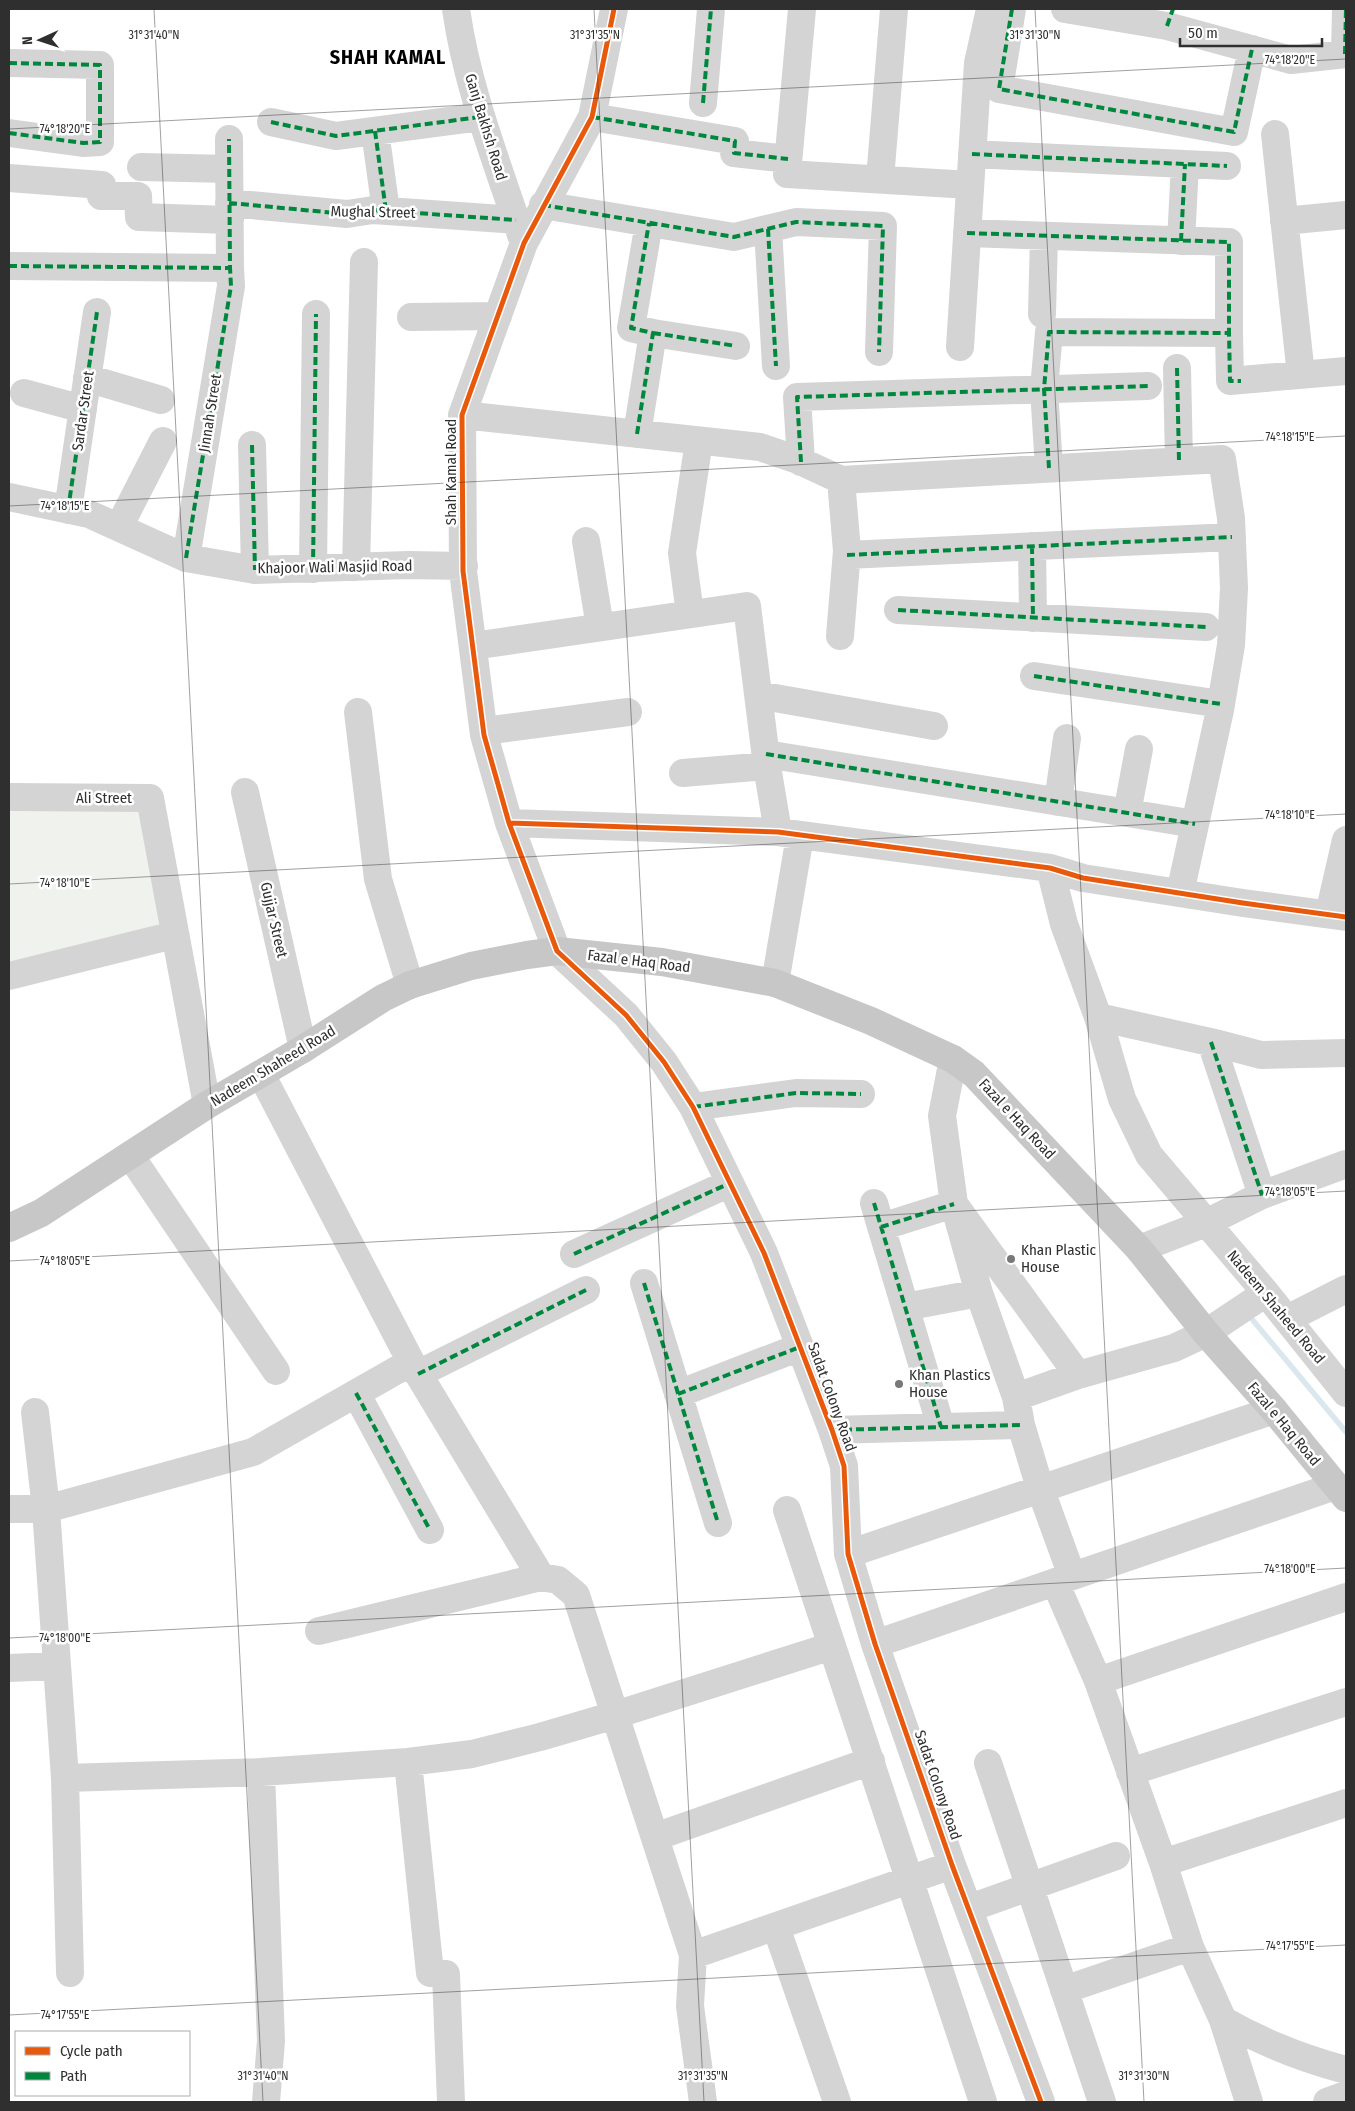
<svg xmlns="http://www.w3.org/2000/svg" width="1355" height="2111" font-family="'Fira Sans Condensed',sans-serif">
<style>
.park{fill:#f0f3ed}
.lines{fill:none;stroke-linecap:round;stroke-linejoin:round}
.stream{stroke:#dbe7ef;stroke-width:5.5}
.minor{stroke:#d4d4d4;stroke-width:28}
.major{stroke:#c7c7c7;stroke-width:28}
.quiet{stroke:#00873e;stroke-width:4;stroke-dasharray:8 4;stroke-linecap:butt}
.cycleway-casing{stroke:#fff;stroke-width:8}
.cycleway{stroke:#e8590c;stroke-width:5}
.ticks{fill:none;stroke:#2f2f2f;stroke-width:1;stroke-opacity:0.45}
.poi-dot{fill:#787878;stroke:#fff;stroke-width:2}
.labels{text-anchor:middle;stroke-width:5;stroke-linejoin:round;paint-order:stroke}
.street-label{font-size:15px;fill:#2f2f2f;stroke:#fff}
.poi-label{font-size:15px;fill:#2f2f2f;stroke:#fff;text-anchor:start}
.district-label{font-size:20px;font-weight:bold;letter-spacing:1px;fill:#000;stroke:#fff}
.ticks-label{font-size:12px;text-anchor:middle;fill:#2f2f2f;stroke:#fff;stroke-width:5;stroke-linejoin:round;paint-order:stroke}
</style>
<rect width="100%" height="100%" fill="#fff"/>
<path class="park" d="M9 797 150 798 174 935 9 976Z"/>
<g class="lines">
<path class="stream" d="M1251 1318 1346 1432"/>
<path class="minor" d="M456 9C467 87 496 160 521 235
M614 9 592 117 524 243 462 415 463 571 484 735 509 823 557 951 626 1015 664 1062 693 1107 764 1253 832 1430 844 1466 848 1554 875 1644 952 1865 1041 2102
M802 9 787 174 970 185
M1012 9 999 89 1234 132 1252 49
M1065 9 1167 26 1291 60 1346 54
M1345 54 1346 9
M9 63 100 65V142L83 143 9 133
M703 103 711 9
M592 117 735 141 734 153 788 159
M271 122 336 136 480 117
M375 131 386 211
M1275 134 1301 375
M972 154 1227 166
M141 167 229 169
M9 178 102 185 101 196H138L139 217 230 220
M880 179 894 9
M229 203 347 214 373 210 516 220
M543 205 734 237 796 222 883 226 879 352
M1284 221 1346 215
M768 229 776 366
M967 233 1229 242V333
M1181 241 1185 164
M9 266 230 268 229 139
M1042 314 1044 236
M411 317 498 316
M653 333 736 346
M960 347 978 63 990 9
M1177 368 1179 461
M87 378 161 400
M24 393 83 409
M462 415 760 447 798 460 841 480 847 551 840 636
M637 434 653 333 631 328 649 223
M252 445 255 570
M801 462 797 397 1148 386
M1049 468 1044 389 1049 332 1229 333 1230 381 1346 371
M841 480 1222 459 1231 518 1234 588 1231 645 1220 710 1180 893
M9 497 89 514 186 558 255 570 408 565 464 566
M68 510 97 312
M119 527 163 441
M586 541 600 627
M1032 546 1033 618
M847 555 1232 537
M186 558 231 286 230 268
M356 567 364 262
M313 569 316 314
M898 610 1206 627
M690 614 682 553 699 441
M473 646 747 606 767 766 778 832
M1034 676 1221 704
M758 695 934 726
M358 712 378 879 410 985
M484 731 628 712
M766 754 1195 824
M683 773 767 766
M245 792 303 1049
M9 797 150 798 207 1105
M1058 802 1067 738
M1127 813 1139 749
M509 823 778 832 1050 868 1083 878 1243 903 1346 917
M1050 868 1064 924 1098 1017 1122 1099 1149 1155 1266 1293 1346 1393
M1329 914 1346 840
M9 976 174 935
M775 983 800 836
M1098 1017 1219 1044 1261 1055 1346 1053
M1211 1042 1262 1195
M953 1059 942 1116 954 1204 979 1293 1016 1397 1021 1425 1040 1488 1072 1576
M693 1107 796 1093 861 1094
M130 1155 276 1371
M874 1203 941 1427
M881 1227 954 1204 1078 1375
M1139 1249 1206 1223 1262 1195 1346 1164
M574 1254 730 1183
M644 1283 718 1523
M905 1307 979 1293
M1287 1319 1346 1289
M411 1362 541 1577 558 1580 576 1595 693 1955 690 2006 703 2102
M418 1374 586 1290
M356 1393 430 1530
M678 1394 800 1347
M1016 1397 1078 1375 1174 1348 1206 1333 1266 1293
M35 1412 46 1509 65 1778 70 1973
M832 1430 1021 1425
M9 1509H46L253 1452 411 1362 261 1074
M787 1510 983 2102
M848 1554 1274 1410
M1055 1582 1098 1681 1163 1863 1190 1947 1223 2020 1249 2102
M319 1631 541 1577
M875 1644 1335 1486
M9 1668 57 1666
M1098 1681 1346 1597
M408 1762 430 1973 446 1974 451 2102
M988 1763 1102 2102
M261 1772 271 2041 266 2102
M1130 1772 1346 1702
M65 1778 261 1772 408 1762 472 1754 540 1737 615 1715 832 1646
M655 1837 871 1761
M1163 1863 1346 1803
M970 1908 1116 1856
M776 1927 837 2102
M693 1955 952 1865
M1064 1990 1190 1947
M1223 2020C1261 2042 1304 2059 1346 2070
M1327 2102 1346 2095"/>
<path class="major" d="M9 1228 41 1213 207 1105 303 1049 383 998 410 985 471 966 527 955 557 951 662 962 775 983 871 1021 953 1059 974 1074 1139 1249 1206 1333 1274 1410 1346 1498"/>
<path class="quiet" d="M1012 9 999 89 1234 132 1252 49
M1167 26 1173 9
M1345 54 1346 9
M9 63 100 65V142L83 143 9 133
M703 103 711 9
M592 117 735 141 734 153 788 159
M271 122 336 136 480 117
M375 131 386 211
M972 154 1227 166
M229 203 347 214 373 210 516 220
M543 205 734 237 796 222 883 226 879 352
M768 229 776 366
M967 233 1229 242V333
M1181 241 1185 164
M9 266 230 268 229 139
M653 333 736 346
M1177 368 1179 461
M637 434 653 333 631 328 649 223
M252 445 255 570
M801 462 797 397 1148 386
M1049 468 1044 389 1049 332 1229 333 1230 381H1241
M68 510 97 312
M1032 546 1033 618
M847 555 1232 537
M186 558 231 286 230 268
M313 569 316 314
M898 610 1206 627
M1034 676 1221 704
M766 754 1195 824
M1211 1042 1262 1195
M693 1107 796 1093 861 1094
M874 1203 941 1427
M881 1227 954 1204
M574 1254 730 1183
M644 1283 718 1523
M418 1374 586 1290
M356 1393 430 1530
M678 1394 800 1347
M832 1430 1021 1425"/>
<defs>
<path id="cycleway" d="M614 9 592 117 524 243 462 415 463 571 484 735 509 823 557 951 626 1015 664 1062 693 1107 764 1253 832 1430 844 1466 848 1554 875 1644 952 1865 1041 2102
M509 823 778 832 1050 868 1083 878 1243 903 1346 917"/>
</defs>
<use href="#cycleway" class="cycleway-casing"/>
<use href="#cycleway" class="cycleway"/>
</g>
<path class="ticks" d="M154 9 263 2102M594 9 704 2102M1035 9 1144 2102M9 129 1346 59M9 506 1346 436M9 884 1346 814M9 1261 1346 1191M9 1638 1346 1568M9 2015 1346 1945"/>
<g class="poi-dot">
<circle cx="1011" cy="1259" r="5"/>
<circle cx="899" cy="1384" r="5"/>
</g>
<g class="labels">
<g class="street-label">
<text transform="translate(486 127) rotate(73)" y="5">Ganj Bakhsh Road</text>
<text transform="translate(373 212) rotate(1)" y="5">Mughal Street</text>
<text transform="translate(83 411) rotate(-82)" y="5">Sardar Street</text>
<text transform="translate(210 413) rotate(-81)" y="5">Jinnah Street</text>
<text transform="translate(451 472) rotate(-90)" y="5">Shah Kamal Road</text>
<text transform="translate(335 567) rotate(-1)" y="5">Khajoor Wali Masjid Road</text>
<text x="104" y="803">Ali Street</text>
<text transform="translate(274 920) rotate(77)" y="5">Gujjar Street</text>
<text transform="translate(639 961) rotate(7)" y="5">Fazal e Haq Road</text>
<text transform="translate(273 1066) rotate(-31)" y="5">Nadeem Shaheed Road</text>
<text transform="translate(1017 1119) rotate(47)" y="5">Fazal e Haq Road</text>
<text transform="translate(1276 1307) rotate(50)" y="5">Nadeem Shaheed Road</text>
<text transform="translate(832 1397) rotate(70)" y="5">Sadat Colony Road</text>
<text transform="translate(1284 1424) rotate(50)" y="5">Fazal e Haq Road</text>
<text transform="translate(938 1785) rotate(71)" y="5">Sadat Colony Road</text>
</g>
<g class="poi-label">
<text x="1021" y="1255">Khan Plastic<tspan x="1021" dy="17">House</tspan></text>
<text x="909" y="1380">Khan Plastics<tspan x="909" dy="17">House</tspan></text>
</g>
<g class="district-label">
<text x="388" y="64">SHAH KAMAL</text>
</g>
</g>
<g class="ticks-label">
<text x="154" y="39">31°31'40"N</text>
<text x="595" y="39">31°31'35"N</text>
<text x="1035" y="39">31°31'30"N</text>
<text x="1290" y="64">74°18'20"E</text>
<text x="65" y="133">74°18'20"E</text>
<text x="1290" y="441">74°18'15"E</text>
<text x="65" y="510">74°18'15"E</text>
<text x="1290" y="819">74°18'10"E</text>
<text x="65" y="887">74°18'10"E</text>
<text x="1290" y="1196">74°18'05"E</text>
<text x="65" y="1265">74°18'05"E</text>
<text x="1290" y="1573">74°18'00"E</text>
<text x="65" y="1642">74°18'00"E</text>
<text x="1290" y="1950">74°17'55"E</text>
<text x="65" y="2019">74°17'55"E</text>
<text x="263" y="2080">31°31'40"N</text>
<text x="703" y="2080">31°31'35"N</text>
<text x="1144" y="2080">31°31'30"N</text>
</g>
<rect width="1355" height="2111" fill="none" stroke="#2f2f2f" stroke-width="20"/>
<rect x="15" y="2031" width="175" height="65" fill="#ffffff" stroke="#acacac"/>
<rect x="25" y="2047" width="25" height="8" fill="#e8590c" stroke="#acacac"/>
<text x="60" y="2056" font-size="15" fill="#2f2f2f">Cycle path</text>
<rect x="25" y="2072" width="25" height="8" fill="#00873e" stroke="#acacac"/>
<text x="60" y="2081" font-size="15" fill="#2f2f2f">Path</text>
<g transform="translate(40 40) rotate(267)" stroke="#ffffff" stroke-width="4" paint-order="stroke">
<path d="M0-4L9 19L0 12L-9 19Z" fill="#2f2f2f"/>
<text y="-8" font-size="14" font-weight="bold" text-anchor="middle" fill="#2f2f2f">N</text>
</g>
<path d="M1180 38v8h142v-8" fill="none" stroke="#2f2f2f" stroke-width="2.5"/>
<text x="1188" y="38" font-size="15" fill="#2f2f2f" stroke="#ffffff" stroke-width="4" paint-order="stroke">50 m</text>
</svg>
